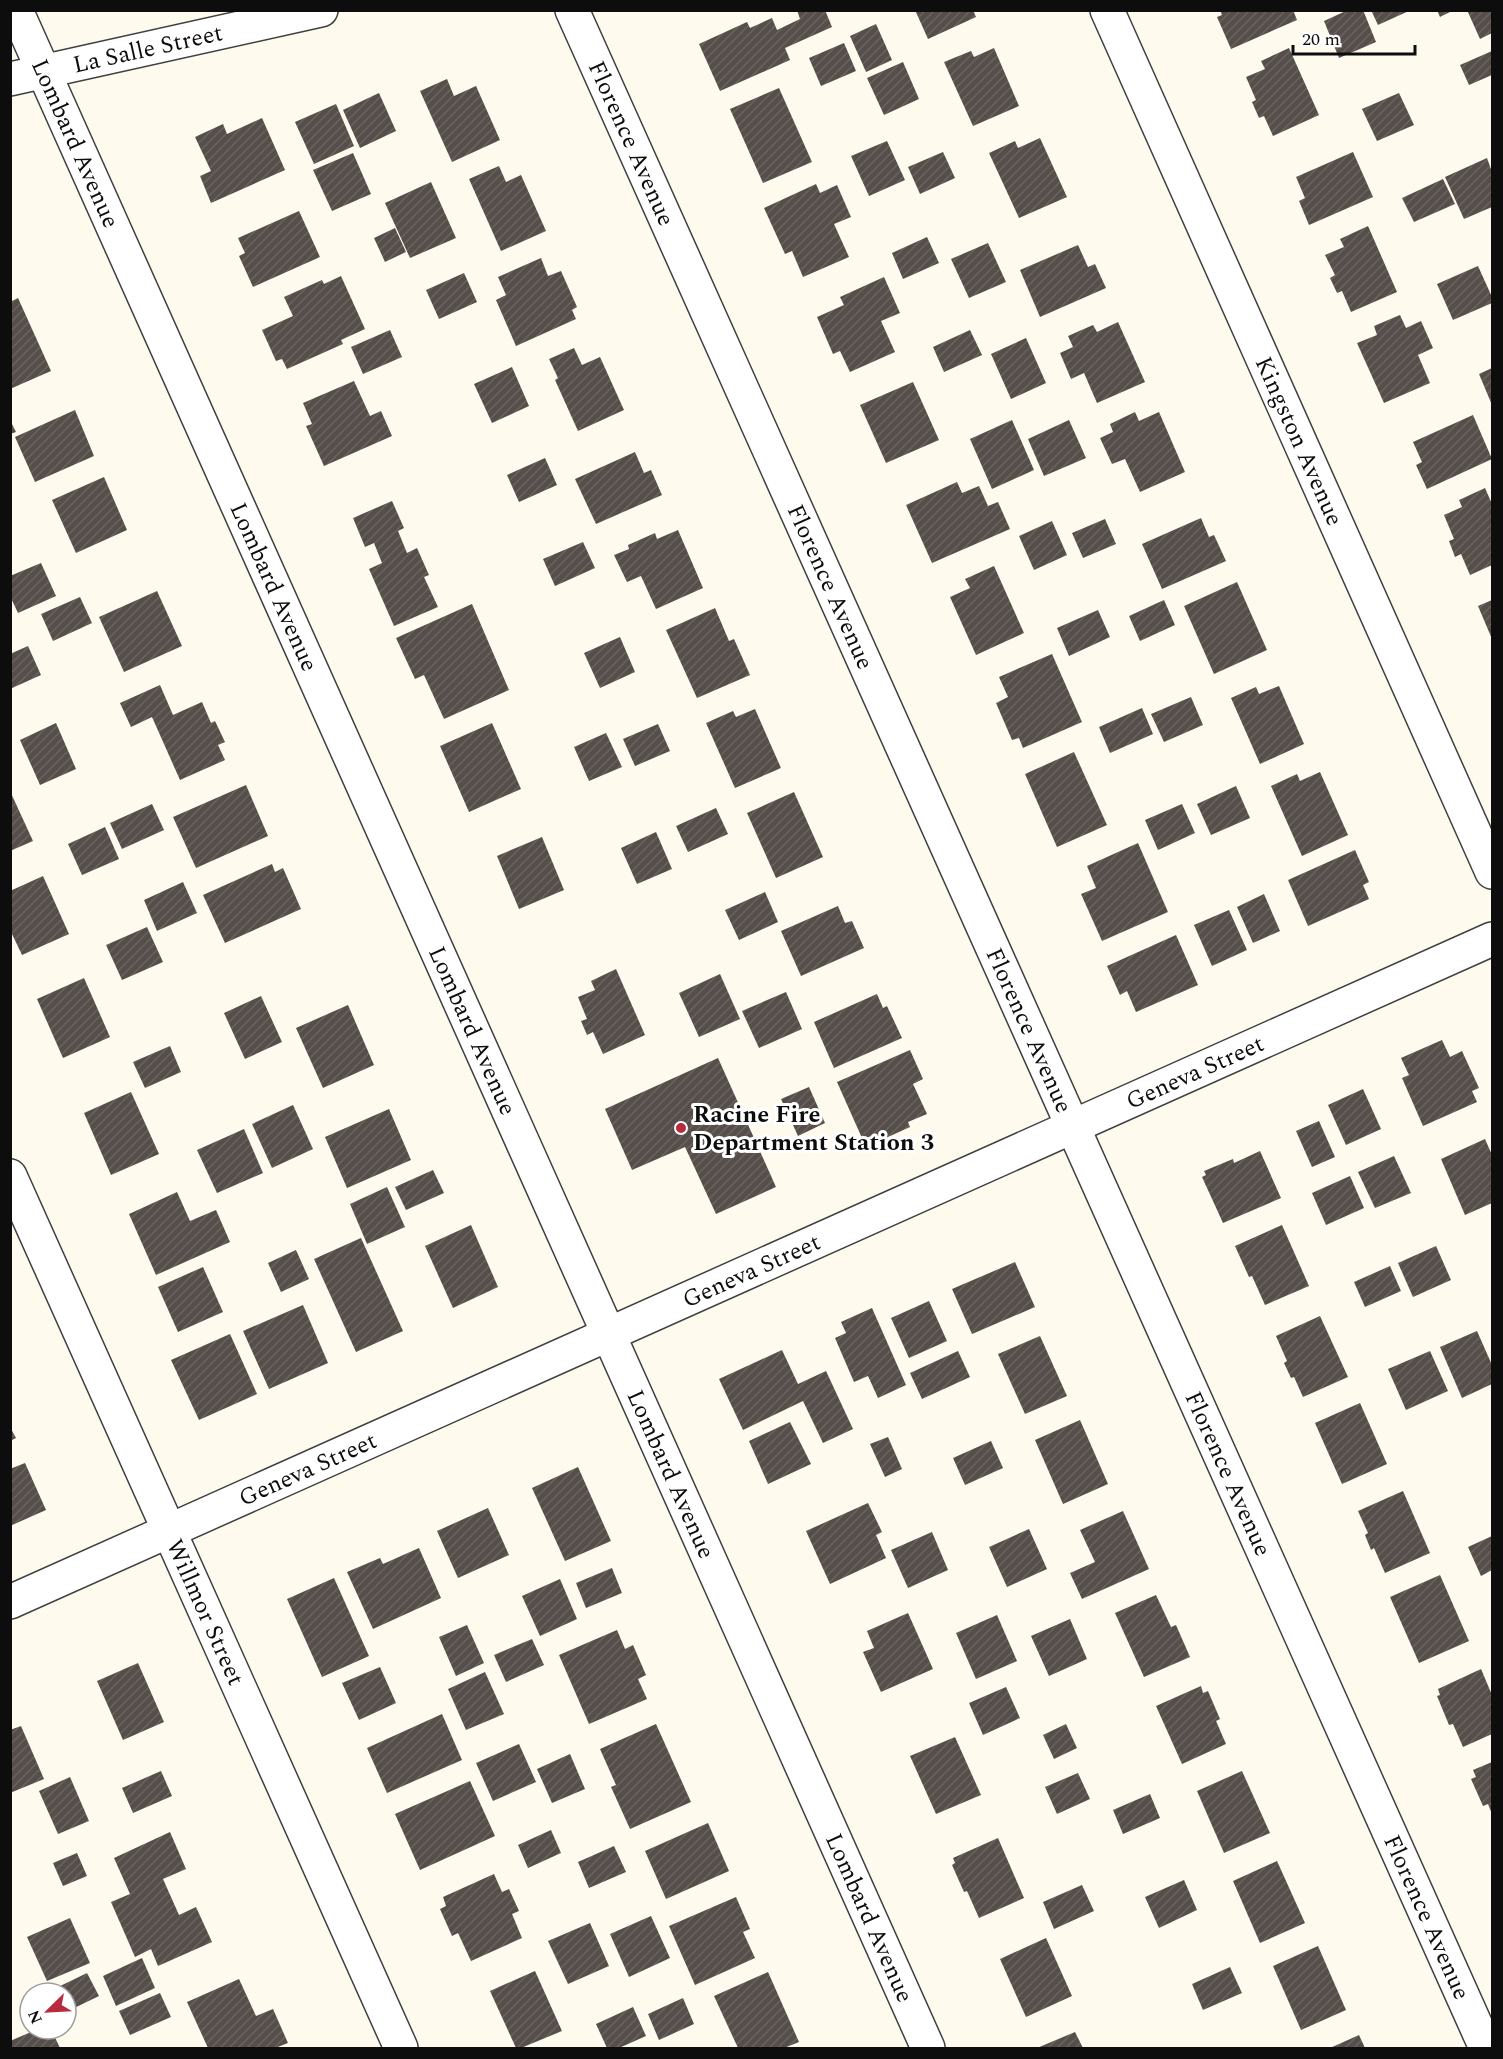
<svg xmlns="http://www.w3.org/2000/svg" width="1503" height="2059" font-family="Spectral,serif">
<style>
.building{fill:url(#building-hatch)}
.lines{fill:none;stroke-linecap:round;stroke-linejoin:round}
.minor-casing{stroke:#404040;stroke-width:36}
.minor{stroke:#fff;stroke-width:33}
.poi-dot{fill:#b82b3e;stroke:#fff;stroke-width:2}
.labels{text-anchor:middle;stroke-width:6;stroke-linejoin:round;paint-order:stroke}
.street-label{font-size:24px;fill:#0d0d0d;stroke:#fff}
.poi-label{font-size:24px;font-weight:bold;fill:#0d0d0d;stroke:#fff;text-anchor:start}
</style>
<defs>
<pattern id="building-hatch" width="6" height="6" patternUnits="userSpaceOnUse" patternTransform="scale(1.5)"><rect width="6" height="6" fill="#564e4a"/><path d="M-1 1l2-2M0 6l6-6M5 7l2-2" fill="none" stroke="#696360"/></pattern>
</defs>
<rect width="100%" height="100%" fill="#fefaee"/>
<path class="building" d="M797 10H825L832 27 785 48 790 60 720 91 699 44 747 22 750 28 772 18 777 30 800 19Z
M915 10H973L976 17 928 39Z
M1220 10H1293L1297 20 1231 49 1217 17 1222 15Z
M1348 10H1363L1376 42 1339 58 1324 21Z
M1371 10H1411L1378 25Z
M1437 10H1454L1440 17Z
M1467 10H1492V33L1480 39Z
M876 24 892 60 866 72 850 36Z
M844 43 856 71 821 86 809 58Z
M994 48 1019 106 973 126 944 62 971 51 974 57Z
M1289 48 1319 115 1273 136 1264 116 1259 118 1252 102 1256 100 1246 77 1265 69 1261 61Z
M1492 51V75L1469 85 1460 65Z
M903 62 919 99 884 115 867 78Z
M447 79 454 96 476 86 500 140 452 162 420 91Z
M779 88 812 162 763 183 730 109Z
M379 93 396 131 360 148 343 110Z
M1399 93 1414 125 1377 141 1362 109Z
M336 104 354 146 314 164 295 122Z
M262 118 285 170 211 203 200 176 211 171 195 137 223 124 227 134Z
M1040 138 1067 197 1019 218 989 153 1015 141 1018 148Z
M887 141 905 180 869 196 851 156Z
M943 152 955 178 920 194 908 167Z
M1353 152 1373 197 1309 225 1299 201 1305 198 1296 177Z
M353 153 371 194 332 211 313 170Z
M1487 158 1492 172V207L1464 219 1445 177Z
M499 166 506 182 521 175 546 231 501 251 469 179Z
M1443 179 1455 204 1414 222 1402 198Z
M431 182 456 238 410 258 385 203Z
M816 184 820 193 837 185 851 217 834 224 849 257 803 277 792 251 785 254 764 208Z
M299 211 320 257 253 287 239 256 245 253 238 238Z
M1368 226 1397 292 1351 312 1342 291 1337 293 1330 278 1335 275 1325 255 1344 247 1340 239Z
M395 228 406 252 385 262 374 238Z
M927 237 939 263 903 279 892 253Z
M988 243 1006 282 969 298 951 259Z
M1078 245 1088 267 1095 264 1106 288 1040 317 1020 270Z
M541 258 548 276 561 271 577 307 572 310 576 319 516 346 496 300 506 295 498 277Z
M1478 266 1492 297V303L1453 320 1437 284Z
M464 273 477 302 439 319 426 290Z
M341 276 365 329 341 340 343 344 287 369 282 359 276 361 262 330 293 316 284 297 322 280 324 284Z
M884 277 900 313 881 321 895 352 850 372 840 351 833 354 817 317 844 305 840 297Z
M18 298 51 371 10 389V302Z
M1400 315 1406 328 1421 321 1433 348 1418 355 1430 383 1384 403 1357 343 1377 335 1374 326Z
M1118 322 1145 382 1097 403 1084 373 1071 379 1060 353 1073 347 1068 336 1093 325 1097 332Z
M390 330 402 357 363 374 351 347Z
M970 330 982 355 944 372 933 347Z
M1026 338 1046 383 1011 399 991 354Z
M574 348 582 365 600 357 624 410 578 431 555 380 558 378 549 359Z
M512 367 529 406 492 423 474 384Z
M1492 368V405L1479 374Z
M354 381 370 416 381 411 392 436 324 466 306 426 312 424 303 403Z
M913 382 939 440 886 463 860 405Z
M75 410 94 456 35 482 15 437Z
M1135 412 1139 421 1159 412 1185 472 1140 492 1125 459 1112 464 1100 438 1113 432 1110 424Z
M1473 415 1492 459 1427 489 1416 465 1422 462 1413 442Z
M10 420 16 432 10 434Z
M1012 420 1034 470 992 489 970 439Z
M1069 420 1086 458 1044 476 1028 439Z
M635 452 644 473 651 470 662 495 596 524 575 479Z
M545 458 557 485 519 502 507 475Z
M104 477 127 530 76 553 52 500Z
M957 482 962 493 979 486 988 506 998 502 1010 529 932 563 906 505Z
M1485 488 1492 504V565L1470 575 1461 554 1455 557 1449 541 1454 539 1444 515 1462 507 1459 500Z
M392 501 404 528 398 531 407 553 417 548 429 575 424 577 438 607 394 626 369 569 382 563 374 543 365 547 353 518Z
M1201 518 1209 537 1214 535 1226 561 1162 589 1142 544Z
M1105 519 1116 544 1083 558 1072 533Z
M1052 521 1067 555 1034 570 1019 536Z
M678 530 703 588 656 609 641 576 627 582 614 555 629 549 628 545 655 533 657 539Z
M583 542 595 568 555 586 543 559Z
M41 563 56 596 18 613 10 596V576Z
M994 566 1024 633 976 655 950 597 970 588 965 579Z
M1237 582 1267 650 1214 674 1184 606Z
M157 591 182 646 124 672 99 617Z
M80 597 92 623 53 641 41 614Z
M1164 600 1175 625 1140 641 1129 616Z
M1492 600V639L1478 606Z
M472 604 509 690 444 719 424 675 415 679 396 638Z
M715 608 729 641 734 639 750 675 697 698 666 630Z
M1098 610 1110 637 1069 656 1057 628Z
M620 637 635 672 600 688 584 653Z
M28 646 41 675 10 689V654Z
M1052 654 1082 722 1023 748 1019 738 1012 740 996 703 1008 697 999 677Z
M160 685 173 715 202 702 211 723 215 721 225 742 218 745 225 760 180 780 152 717 131 727 120 703Z
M1279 686 1304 744 1260 764 1231 698 1256 687 1259 694Z
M1191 697 1203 725 1164 742 1151 714Z
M1142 708 1153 734 1110 753 1099 727Z
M755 709 781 768 735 788 706 723 733 711 736 717Z
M56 723 76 769 40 785 20 740Z
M492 723 521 789 469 812 440 746Z
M658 724 670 751 635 766 623 739Z
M606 733 622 767 589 781 574 747Z
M1074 752 1107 825 1057 847 1025 774Z
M1320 772 1348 835 1302 856 1271 786 1297 774 1300 781Z
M246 785 268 836 196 868 173 817Z
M1236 786 1250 818 1211 835 1197 804Z
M10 791 33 841 10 851Z
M794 792 823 857 776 878 747 813Z
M152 804 164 830 122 849 110 823Z
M1182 804 1195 833 1158 850 1145 820Z
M716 808 728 834 688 852 676 826Z
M105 827 119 859 82 875 68 844Z
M656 832 672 869 637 884 621 848Z
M542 837 564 890 519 909 497 856Z
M1138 843 1168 912 1102 941 1081 894 1096 888 1087 866Z
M1355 850 1369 882 1363 885 1369 899 1308 926 1288 880Z
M272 864 275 872 283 868 301 909 225 943 203 895Z
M43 876 69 934 22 955 12 934 10 935V891Z
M183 882 197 913 157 931 144 900Z
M765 892 778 922 739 940 725 910Z
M1264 894 1280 931 1253 943 1237 907Z
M838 906 845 923 852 921 864 948 801 976 781 931Z
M1229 910 1247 950 1212 966 1194 925Z
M147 927 163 962 122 980 106 945Z
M1176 935 1198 985 1136 1012 1127 991 1120 995 1107 966Z
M616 969 645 1035 603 1054 593 1032 587 1035 581 1021 587 1019 578 997 595 990 591 981Z
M720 974 740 1019 699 1037 679 993Z
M84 978 110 1037 63 1058 37 999Z
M786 992 802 1029 759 1048 742 1011Z
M877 994 883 1008 887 1006 902 1038 834 1068 814 1022Z
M261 996 282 1042 245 1059 224 1013Z
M348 1005 374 1065 323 1088 296 1028Z
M1442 1040 1450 1057 1462 1051 1479 1088 1472 1091 1477 1102 1423 1126 1402 1078 1409 1075 1401 1058Z
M170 1046 181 1072 145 1088 133 1062Z
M910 1050 923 1079 913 1084 927 1114 908 1122 910 1127 866 1147 837 1082Z
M718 1058 776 1187 716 1214 685 1147 632 1170 605 1109Z
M809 1087 825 1123 798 1136 781 1099Z
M1363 1089 1381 1129 1346 1145 1328 1105Z
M131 1092 159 1154 111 1175 84 1113Z
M293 1105 313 1149 272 1168 252 1124Z
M389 1109 411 1160 347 1188 325 1137Z
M1319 1121 1335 1157 1312 1167 1296 1131Z
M244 1129 263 1173 217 1193 197 1150Z
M1485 1139 1492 1155V1203L1465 1215 1441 1159Z
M1260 1151 1281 1198 1223 1223 1202 1177 1206 1175 1204 1171 1233 1159 1234 1163Z
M1394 1156 1411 1193 1375 1208 1358 1172Z
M433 1170 444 1193 406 1210 395 1187Z
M1350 1176 1364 1208 1326 1225 1312 1193Z
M387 1187 405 1227 367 1244 350 1204Z
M177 1192 190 1221 216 1210 230 1242 156 1275 129 1214Z
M471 1225 498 1287 453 1308 425 1246Z
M1282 1225 1309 1286 1265 1305 1252 1276 1249 1277 1235 1246Z
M361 1238 403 1331 356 1352 314 1259Z
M1436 1246 1451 1280 1413 1297 1398 1263Z
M296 1250 309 1279 281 1292 268 1263Z
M1015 1262 1035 1307 972 1334 952 1289Z
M1390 1266 1401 1291 1365 1307 1354 1282Z
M203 1267 223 1312 178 1332 158 1287Z
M929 1301 947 1341 909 1358 891 1318Z
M303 1305 328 1363 269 1389 243 1331Z
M872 1308 906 1385 878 1398 868 1376 854 1382 835 1338 846 1333 841 1322Z
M1320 1316 1348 1377 1303 1397 1294 1377 1291 1378 1284 1363 1287 1361 1276 1336Z
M1477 1331 1492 1365V1384L1462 1398 1440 1347Z
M230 1334 257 1394 199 1420 171 1360Z
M1040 1336 1067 1396 1025 1414 998 1354Z
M782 1350 798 1384 826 1371 853 1429 823 1443 803 1401 743 1430 719 1379Z
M958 1351 970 1377 922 1399 910 1373Z
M1430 1351 1448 1391 1406 1410 1388 1369Z
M1360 1403 1387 1464 1342 1484 1315 1423Z
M1080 1420 1108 1484 1063 1504 1035 1440Z
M790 1422 811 1464 768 1484 749 1441Z
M10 1427 16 1438 10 1441Z
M888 1437 902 1469 885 1477 870 1444Z
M991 1441 1003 1468 965 1485 953 1458Z
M25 1463 46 1510 10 1526V1469Z
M578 1467 611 1541 565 1561 532 1488Z
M1403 1491 1430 1553 1385 1573 1374 1548 1371 1550 1365 1535 1368 1533 1358 1511Z
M868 1503 882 1532 876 1535 886 1558 830 1584 806 1531Z
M488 1508 509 1555 458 1578 437 1531Z
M1123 1511 1149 1569 1082 1599 1070 1573 1095 1562 1080 1530Z
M1029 1529 1047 1569 1007 1587 989 1547Z
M932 1532 948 1570 908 1588 891 1550Z
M1492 1536V1570L1481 1576 1468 1547Z
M419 1548 441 1598 373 1629 347 1572 380 1558 383 1564Z
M612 1568 622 1593 586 1608 576 1583Z
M1440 1575 1469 1641 1419 1663 1390 1597Z
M334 1578 369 1656 322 1677 287 1599Z
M560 1579 577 1619 540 1636 522 1596Z
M1156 1595 1171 1627 1176 1625 1190 1657 1144 1677 1115 1613Z
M908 1613 933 1669 881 1692 863 1652 874 1648 867 1631Z
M997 1615 1017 1661 976 1679 956 1633Z
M1070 1619 1087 1659 1049 1676 1031 1636Z
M467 1625 484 1663 456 1676 439 1637Z
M617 1630 625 1649 633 1645 646 1675 638 1679 647 1699 589 1724 559 1655Z
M532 1639 544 1665 506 1682 494 1655Z
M138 1663 164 1722 123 1740 97 1681Z
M380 1667 396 1703 359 1720 342 1683Z
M1481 1669 1492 1695V1734L1463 1747 1453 1724 1449 1725 1437 1696 1440 1695 1438 1689Z
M485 1672 504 1714 466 1730 448 1689Z
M1201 1686 1203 1693 1208 1691 1220 1719 1216 1721 1226 1744 1182 1764 1156 1706Z
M1006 1687 1020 1718 983 1735 969 1703Z
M442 1714 462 1760 387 1793 367 1748Z
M656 1724 691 1802 630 1829 611 1787 616 1785 600 1749Z
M1066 1724 1077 1748 1054 1759 1043 1735Z
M21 1726 44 1779 10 1793V1730Z
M955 1737 981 1795 936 1814 910 1756Z
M519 1744 536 1782 493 1801 476 1763Z
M570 1754 585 1789 552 1803 537 1769Z
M1492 1762V1814L1488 1804 1483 1806 1471 1779 1476 1777 1473 1770Z
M161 1771 172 1796 133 1813 122 1788Z
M1242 1771 1270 1833 1224 1853 1197 1791Z
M1078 1773 1090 1799 1057 1814 1045 1787Z
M70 1777 89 1821 58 1834 39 1791Z
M470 1781 495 1836 420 1870 395 1814Z
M1150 1794 1160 1818 1123 1834 1113 1810Z
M708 1823 729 1871 666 1899 645 1851Z
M551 1830 561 1853 528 1868 518 1845Z
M170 1832 186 1869 163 1879 179 1915 196 1907 212 1942 158 1966 151 1949 135 1957 111 1902 130 1894 114 1858Z
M998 1838 1024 1898 979 1918 967 1891 964 1892 952 1865 955 1863 953 1858Z
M614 1846 626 1872 589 1888 578 1862Z
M77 1853 87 1876 63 1886 53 1863Z
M1277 1861 1305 1923 1260 1943 1233 1881Z
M494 1874 502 1892 509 1889 519 1911 512 1914 522 1938 471 1961 458 1933 452 1936 440 1909 446 1906 443 1897Z
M1184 1880 1197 1910 1159 1928 1145 1897Z
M1082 1885 1094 1911 1054 1929 1043 1902Z
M736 1897 750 1929 743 1932 755 1958 695 1985 669 1926Z
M651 1916 670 1958 629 1977 610 1934Z
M70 1918 90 1963 47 1981 27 1937Z
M590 1923 609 1966 568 1984 548 1941Z
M1046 1938 1072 1996 1026 2017 1000 1959Z
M1318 1946 1346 2010 1301 2030 1273 1966Z
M142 1958 155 1988 116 2006 103 1976Z
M1230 1967 1242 1993 1203 2010 1192 1984Z
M535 1971 562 2031 521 2048H516L490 1991Z
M768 1972 799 2042 784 2048H738L714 1996Z
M87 1973 99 1996 66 2012V1993H56L54 1989Z
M239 1979 256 2016 273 2009 288 2043 275 2048H208L187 2002Z
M160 1993 171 2017 130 2035 119 2011Z
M683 1998 694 2024 659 2040 648 2014Z
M633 2007 646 2036 619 2048H607L596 2024Z
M38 2029H51L60 2048H10V2041Z
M1075 2032 1083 2048H1037Z
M1359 2035 1365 2048H1330Z"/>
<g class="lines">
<defs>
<g id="minor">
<path id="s1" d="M16 10 928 2048"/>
<path id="s2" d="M572 10 1486 2048"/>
<path id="s3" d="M1107 10 1492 872"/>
<path id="s4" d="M10 79 321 10"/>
<path id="s5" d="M10 1176 401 2048"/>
<path id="s6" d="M10 1602 1492 939"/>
</g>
</defs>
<use href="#minor" class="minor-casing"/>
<use href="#minor" class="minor"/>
</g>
<circle class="poi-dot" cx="681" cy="1128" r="6"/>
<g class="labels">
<g class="street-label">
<text dy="8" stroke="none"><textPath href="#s4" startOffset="141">La Salle Street</textPath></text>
<text dy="8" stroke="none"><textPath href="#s1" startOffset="146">Lombard Avenue</textPath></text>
<text dy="8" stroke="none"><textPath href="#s2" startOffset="146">Florence Avenue</textPath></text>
<text dy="8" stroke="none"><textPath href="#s3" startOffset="472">Kingston Avenue</textPath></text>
<text dy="8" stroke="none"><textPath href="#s1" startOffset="632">Lombard Avenue</textPath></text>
<text dy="8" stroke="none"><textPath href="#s2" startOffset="632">Florence Avenue</textPath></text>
<text dy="8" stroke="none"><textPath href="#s1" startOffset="1118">Lombard Avenue</textPath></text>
<text dy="8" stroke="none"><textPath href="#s2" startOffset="1118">Florence Avenue</textPath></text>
<text dy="8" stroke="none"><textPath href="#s6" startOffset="1298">Geneva Street</textPath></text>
<text dy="8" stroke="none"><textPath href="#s6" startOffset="812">Geneva Street</textPath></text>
<text dy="8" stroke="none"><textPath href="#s6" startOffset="326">Geneva Street</textPath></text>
<text dy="8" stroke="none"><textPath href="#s1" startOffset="1604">Lombard Avenue</textPath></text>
<text dy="8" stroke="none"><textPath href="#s2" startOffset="1604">Florence Avenue</textPath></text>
<text dy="8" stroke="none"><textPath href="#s5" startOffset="478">Willmor Street</textPath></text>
<text dy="8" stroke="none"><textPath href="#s2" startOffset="2090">Florence Avenue</textPath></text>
<text dy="8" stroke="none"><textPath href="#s1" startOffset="2090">Lombard Avenue</textPath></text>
</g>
<g class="poi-label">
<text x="693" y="1122">Racine Fire<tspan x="693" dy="28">Department Station 3</tspan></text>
</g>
</g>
<rect width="1503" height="2059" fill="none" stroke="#0d0d0d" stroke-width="24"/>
<g transform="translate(48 2011) rotate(246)"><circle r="28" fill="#ffffff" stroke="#9e9e9e" stroke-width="1.5"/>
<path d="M0-4.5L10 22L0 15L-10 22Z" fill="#b82b3e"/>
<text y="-9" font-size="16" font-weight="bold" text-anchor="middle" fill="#0d0d0d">N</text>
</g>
<path d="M1293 45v9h122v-9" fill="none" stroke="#0d0d0d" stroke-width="3"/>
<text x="1302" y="45" font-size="18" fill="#0d0d0d" stroke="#ffffff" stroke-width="4.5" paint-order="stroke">20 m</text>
</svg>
